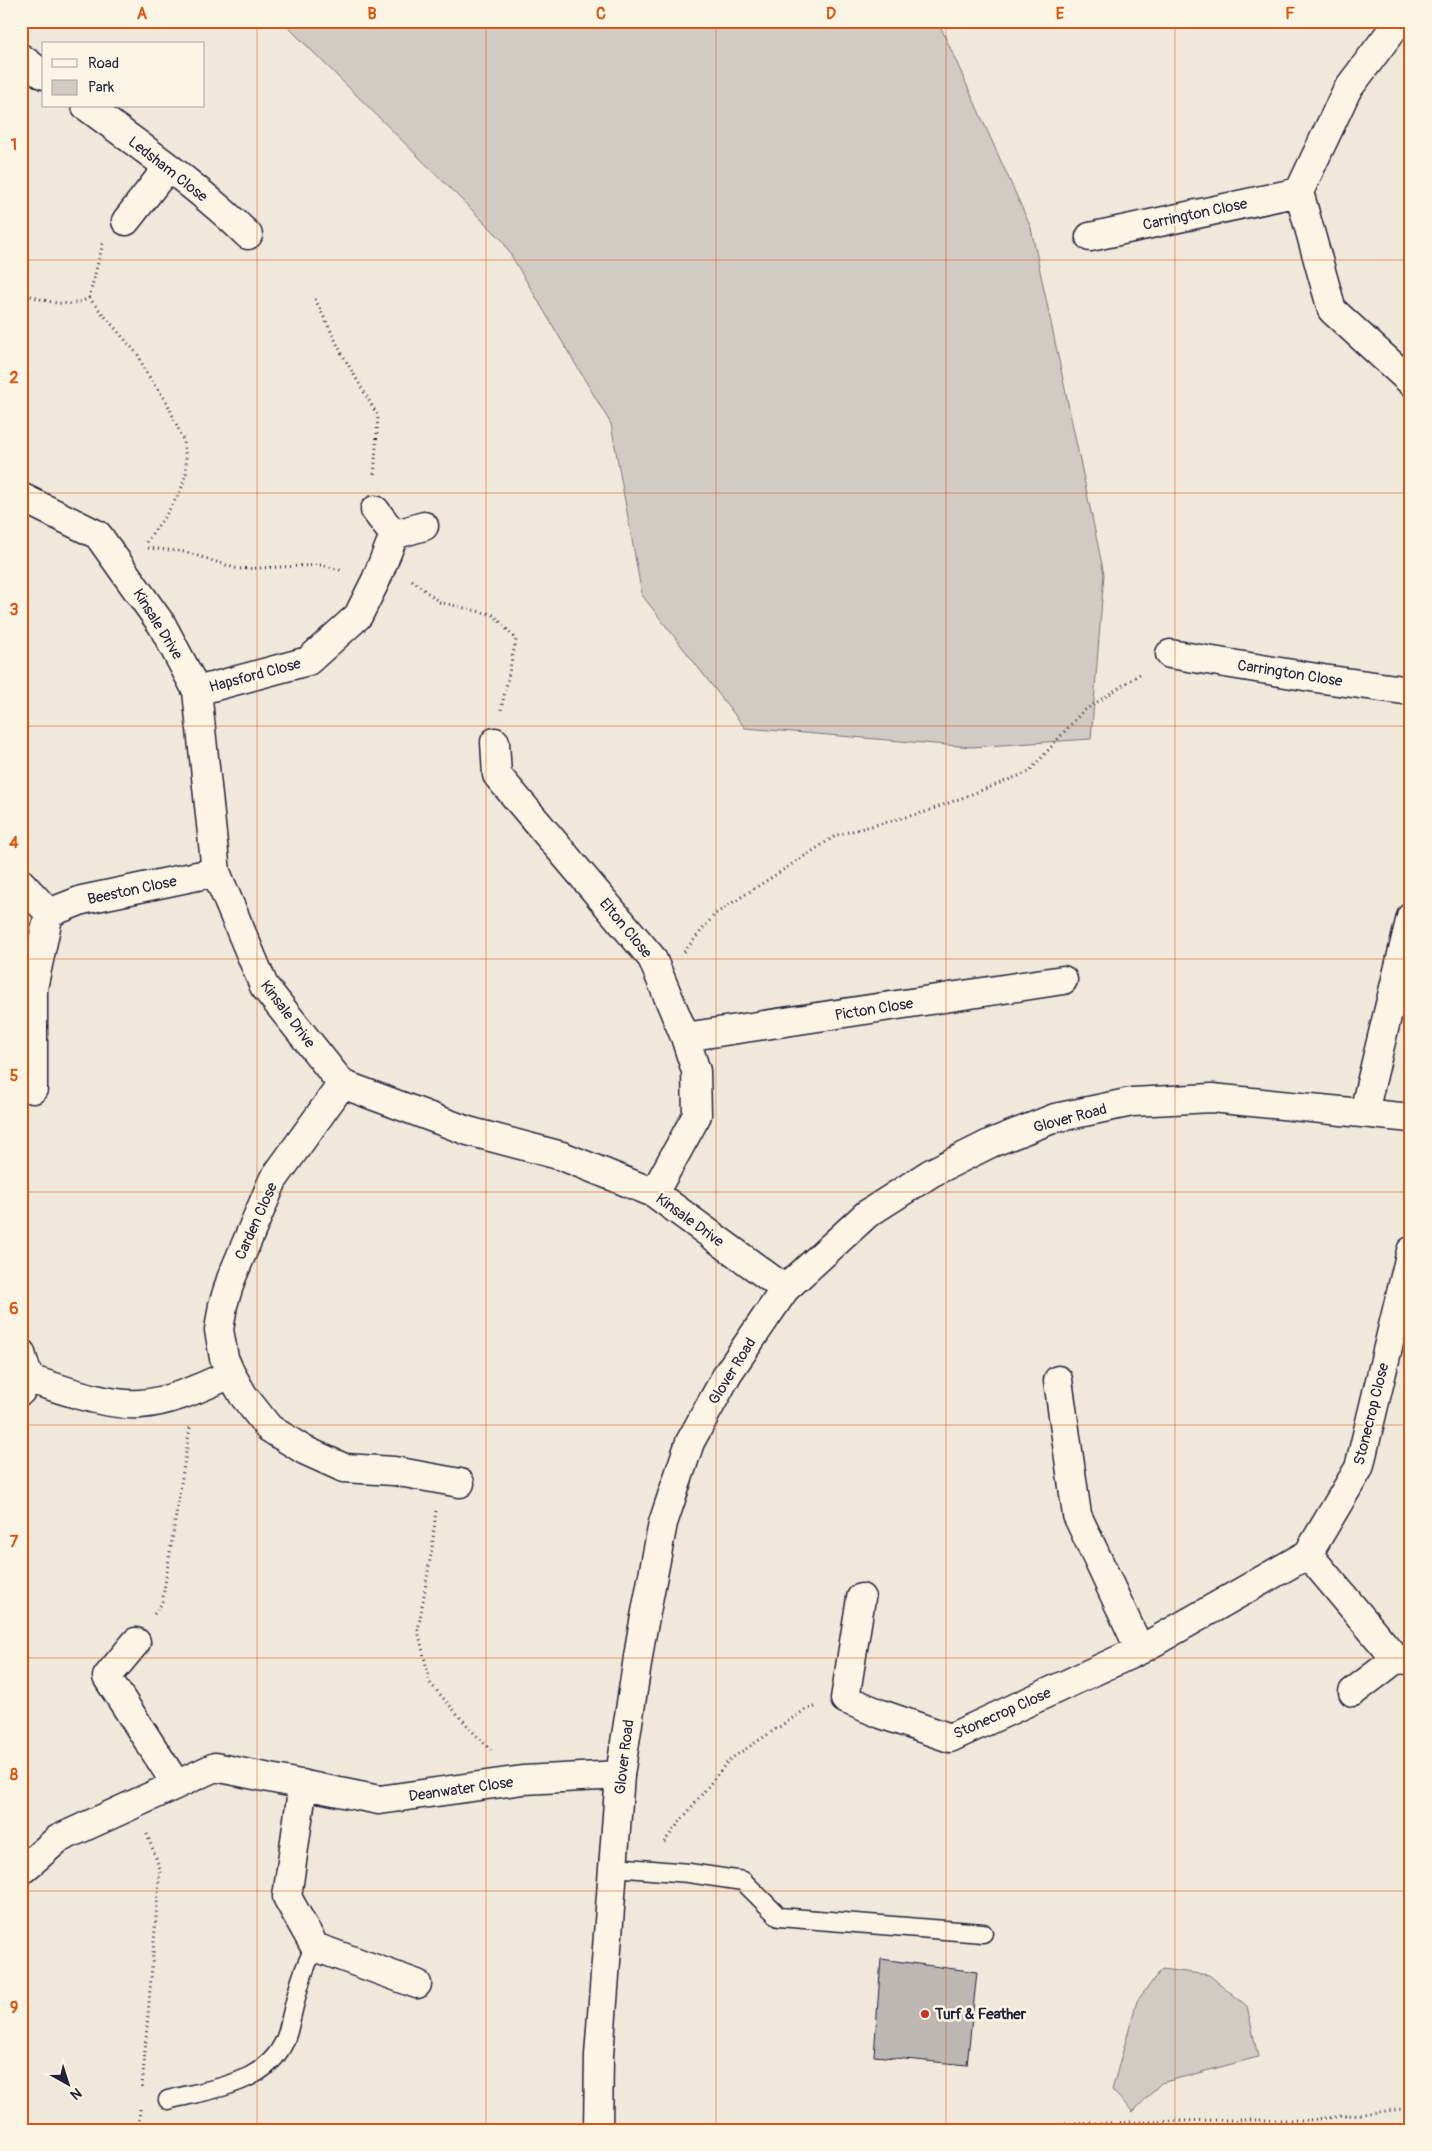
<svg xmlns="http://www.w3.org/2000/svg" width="1432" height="2151" font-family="Pangolin,sans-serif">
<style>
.green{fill:#d1cbc3;stroke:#7a767f}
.building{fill:#bcb7b3;stroke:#22223b}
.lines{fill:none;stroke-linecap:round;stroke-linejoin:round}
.lane-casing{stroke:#22223b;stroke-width:21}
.street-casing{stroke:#22223b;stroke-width:31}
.secondary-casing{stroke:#22223b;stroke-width:31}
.path{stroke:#22223b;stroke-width:3;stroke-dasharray:1 4;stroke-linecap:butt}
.lane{stroke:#fcf5e5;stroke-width:18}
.street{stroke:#fcf5e5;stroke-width:28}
.secondary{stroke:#fcf5e5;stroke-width:28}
.grid{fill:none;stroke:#de560e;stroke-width:1;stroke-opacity:0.55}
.poi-dot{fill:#c8321e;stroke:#fcf5e5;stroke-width:2}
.labels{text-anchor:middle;stroke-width:5;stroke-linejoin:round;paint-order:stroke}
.street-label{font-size:15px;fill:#22223b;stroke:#fcf5e5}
.poi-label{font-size:15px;font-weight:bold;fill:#22223b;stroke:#fcf5e5;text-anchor:start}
.neatline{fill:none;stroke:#de560e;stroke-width:2}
.grid-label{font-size:16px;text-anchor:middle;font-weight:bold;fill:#de560e}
</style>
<rect width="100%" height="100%" fill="#efe8db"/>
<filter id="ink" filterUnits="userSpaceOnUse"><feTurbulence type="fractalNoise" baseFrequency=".02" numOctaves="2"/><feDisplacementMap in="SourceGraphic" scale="10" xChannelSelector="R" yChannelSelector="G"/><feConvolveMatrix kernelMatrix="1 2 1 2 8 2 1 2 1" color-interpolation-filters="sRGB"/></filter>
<g filter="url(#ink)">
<path class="green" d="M282 21H938L1031 228 1104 574 1091 739 971 747 745 728 642 595 611 424 502 240Z
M1162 1969 1209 1975 1247 2006 1258 2057 1161 2083 1133 2112 1112 2090 1137 2001Z"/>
<path class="building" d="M881 1959 977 1972 967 2065 874 2056Z"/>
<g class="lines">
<defs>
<path id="lane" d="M614 1867 689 1873 743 1881 779 1917 983 1933
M168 2100C213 2088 274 2084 288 2031 295 2002 300 1974 315 1947"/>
<path id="street" d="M1399 21 1347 90 1299 192 1332 310 1411 382
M21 58 44 75
M86 106C141 147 199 187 248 235
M126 221 168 167
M1090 237 1299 192
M21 497 98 535 162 625 197 691 216 872 264 986 342 1084 468 1131 562 1156 654 1193 785 1289
M375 510 394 535 424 526
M1170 654 1323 679 1411 691
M197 691 308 661 358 616 376 580 394 535
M495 742 497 775 652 958 685 1037 696 1071 697 1115 654 1193
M21 883 49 913 33 988V1089
M49 913 82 900 216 872
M685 1037 1063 980
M1364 1112 1411 917
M21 1353 29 1379 21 1391
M231 1374 224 1358 219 1330 223 1305 231 1279 273 1180 342 1084
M29 1379C62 1389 105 1406 140 1404 172 1402 203 1386 231 1374L243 1395 269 1428 304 1450 344 1468 394 1471 460 1483
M1058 1380 1077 1515 1140 1650
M1308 1554 1396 1659
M861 1598 845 1699 881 1714 950 1738 1140 1650 1308 1554 1359 1468 1411 1251
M136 1642 107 1677 176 1784
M1353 1692 1396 1659 1411 1660
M303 1784 287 1897 315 1947 417 1984
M21 1871 58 1839 215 1767 379 1800 523 1780 620 1775"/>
<path id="secondary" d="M598 2130 599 2055 620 1775 641 1638 663 1523 690 1442 728 1373 785 1289 867 1214 931 1173 991 1143 1055 1118 1132 1102 1212 1098 1411 1118"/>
</defs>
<use href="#lane" class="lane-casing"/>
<use href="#street" class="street-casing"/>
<use href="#secondary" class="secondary-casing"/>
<path class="path" d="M21 293C45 300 66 310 89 298L139 356 145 371 167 402 183 440 186 458V473L181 490 166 515 144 545
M89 298 103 243
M315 299 342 354 378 416 374 477
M148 548 186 552 238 569 322 565 344 571
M412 580 439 602 494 615 516 640 501 710
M684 952 715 914 837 835 925 812 1029 772 1082 712 1143 672
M436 1511 432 1548 418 1630 430 1683 475 1734 491 1750
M154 1614 162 1603 190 1427
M664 1842 729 1760 805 1710 815 1707
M142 2087 160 1869 147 1834
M138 2130 140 2109
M1046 2130 1065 2124 1219 2120H1309L1411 2108"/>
<use href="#lane" class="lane"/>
<use href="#street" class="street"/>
<use href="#secondary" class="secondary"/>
</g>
</g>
<path class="grid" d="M257 21V2130M486 21V2130M716 21V2130M946 21V2130M1175 21V2130M21 260H1411M21 493H1411M21 726H1411M21 959H1411M21 1192H1411M21 1425H1411M21 1658H1411M21 1891H1411"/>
<circle class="poi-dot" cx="925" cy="2014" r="5"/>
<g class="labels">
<g class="street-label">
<text transform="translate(168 169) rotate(38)" y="5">Ledsham Close</text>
<text transform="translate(1195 214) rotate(-12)" y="5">Carrington Close</text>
<text transform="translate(158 624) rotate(58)" y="5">Kinsale Drive</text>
<text transform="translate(1290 673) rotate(9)" y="5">Carrington Close</text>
<text transform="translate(255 675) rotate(-15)" y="5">Hapsford Close</text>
<text transform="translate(132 890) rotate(-12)" y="5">Beeston Close</text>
<text transform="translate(626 928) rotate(50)" y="5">Elton Close</text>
<text transform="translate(874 1009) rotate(-9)" y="5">Picton Close</text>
<text transform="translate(288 1014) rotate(53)" y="5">Kinsale Drive</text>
<text transform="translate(1070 1118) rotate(-15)" y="5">Glover Road</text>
<text transform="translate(690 1220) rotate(36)" y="5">Kinsale Drive</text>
<text transform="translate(256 1221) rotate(-66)" y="5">Carden Close</text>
<text transform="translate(732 1371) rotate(-58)" y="5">Glover Road</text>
<text transform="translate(1371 1414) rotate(-76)" y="5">Stonecrop Close</text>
<text transform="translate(1002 1713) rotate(-24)" y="5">Stonecrop Close</text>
<text transform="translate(624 1757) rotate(-83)" y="5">Glover Road</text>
<text transform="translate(461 1789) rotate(-8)" y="5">Deanwater Close</text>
</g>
<g class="poi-label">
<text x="935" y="2019">Turf &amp; Feather</text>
</g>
</g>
<rect width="1432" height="2151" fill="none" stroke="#fcf5e5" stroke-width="55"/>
<rect x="42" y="42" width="162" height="65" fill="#fcf5e5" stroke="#a5a1a1"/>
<rect x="52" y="59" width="25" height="8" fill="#fcf5e5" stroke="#a5a1a1"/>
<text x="88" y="68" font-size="15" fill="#22223b">Road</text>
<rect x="52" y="80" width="25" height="15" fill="#d1cbc3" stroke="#a5a1a1"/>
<text x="88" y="92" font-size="15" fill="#22223b">Park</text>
<g transform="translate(68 2084) rotate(141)" stroke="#fcf5e5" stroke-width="4" paint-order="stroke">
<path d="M0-4L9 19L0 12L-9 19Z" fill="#22223b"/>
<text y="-8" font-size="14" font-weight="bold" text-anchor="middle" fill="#22223b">N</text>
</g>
<rect x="28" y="28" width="1376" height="2096" class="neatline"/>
<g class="grid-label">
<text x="142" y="19">A</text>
<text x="372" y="19">B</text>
<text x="601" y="19">C</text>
<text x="831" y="19">D</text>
<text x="1060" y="19">E</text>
<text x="1290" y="19">F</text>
<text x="14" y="150">1</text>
<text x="14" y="383">2</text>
<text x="14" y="615">3</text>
<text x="14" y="848">4</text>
<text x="14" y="1081">5</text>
<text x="14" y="1314">6</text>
<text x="14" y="1547">7</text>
<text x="14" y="1780">8</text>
<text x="14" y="2013">9</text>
</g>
</svg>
